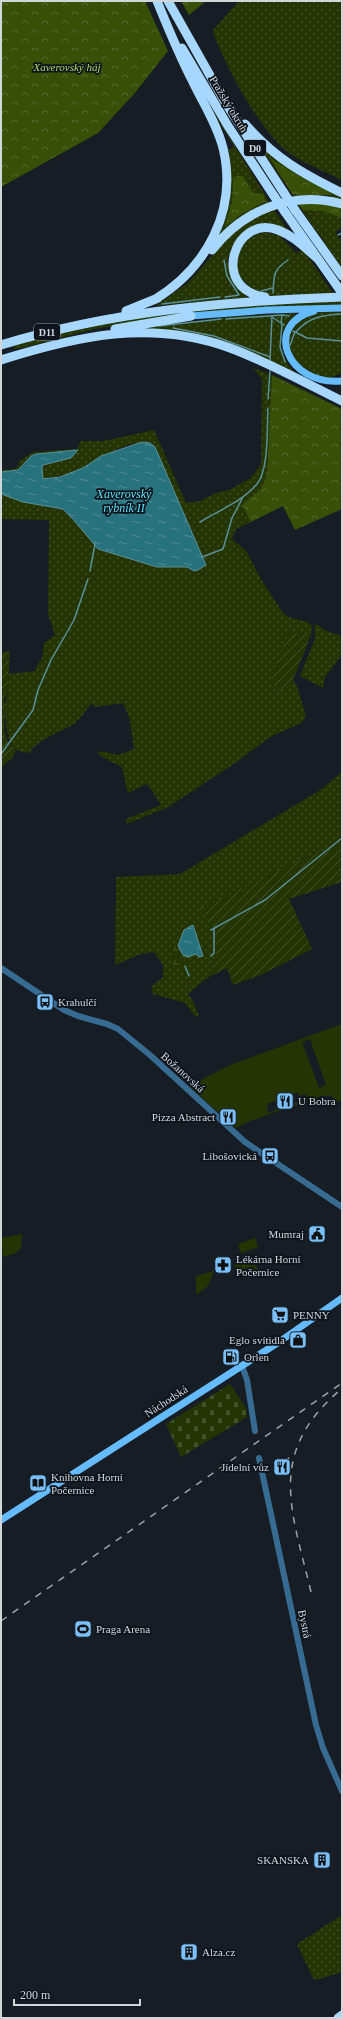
<svg xmlns="http://www.w3.org/2000/svg" width="343" height="2019" font-family="Georgia,serif">
<style>
.grass{fill:url(#grass-dots);fill-rule:evenodd}
.forest{fill:url(#forest-crowns)}
.wetland{fill:url(#wetland-marsh)}
.cemetery{fill:url(#cemetery-stones)}
.park{fill:#243503;fill-rule:evenodd}
.garden{fill:url(#garden-furrows)}
.water{fill:url(#water-ripples);stroke:#5a9099}
.lines{fill:none;stroke-linecap:round;stroke-linejoin:round}
.stream{stroke:#5a9099;stroke-width:1.5}
.minor{stroke:#386b92;stroke-width:6}
.major{stroke:#65bbfb;stroke-width:7}
.highway{stroke:#a7d7fd;stroke-width:9}
.rail{stroke:#9ca2a7;stroke-width:1.5;stroke-dasharray:7 7;stroke-linecap:butt}
.highway-bridge{stroke:#a7d7fd;stroke-width:9}
.labels{text-anchor:middle;stroke-width:3.5;stroke-linejoin:round;paint-order:stroke}
.shield{fill:#0e141b;stroke:#969ca1;stroke-width:1}
.shield-label{font-size:10px;font-weight:bold;fill:#d1d6db}
.park-label{font-size:11px;font-style:italic;fill:#acda67;stroke:#0e141b}
.street-label{font-size:11px;fill:#d1d6db;stroke:#0e141b}
.poi-label{font-size:11px;fill:#d1d6db;stroke:#0e141b;text-anchor:start}
.water-label{font-size:12px;font-style:italic;fill:#58e4fa;stroke:#0e141b}
</style>
<defs>
<pattern id="grass-dots" width="8" height="8" patternUnits="userSpaceOnUse"><rect width="8" height="8" fill="#243503"/><path d="M2 2h.1M6 6h.1" fill="none" stroke="#435227" stroke-width="1.8" stroke-linecap="round"/></pattern>
<pattern id="forest-crowns" width="20" height="18" patternUnits="userSpaceOnUse"><rect width="20" height="18" fill="#374f06"/><path d="M2 6a3 3 0 1 1 6 0M12 15a3 3 0 1 1 6 0" fill="none" stroke="#53682a"/></pattern>
<pattern id="wetland-marsh" width="20" height="14" patternUnits="userSpaceOnUse"><rect width="20" height="14" fill="#243503"/><path d="M1 5h8M5 5V1M11 12h8M15 12V8" fill="none" stroke="#435227"/></pattern>
<pattern id="cemetery-stones" width="16" height="16" patternUnits="userSpaceOnUse"><rect width="16" height="16" fill="#243503"/><path d="M2 7V4a2 2 0 0 1 4 0v3zM10 15v-3a2 2 0 0 1 4 0v3z" fill="#435227"/></pattern>
<pattern id="garden-furrows" width="10" height="10" patternUnits="userSpaceOnUse"><rect width="10" height="10" fill="#243503"/><path d="M-1 1l2-2M0 10L10 0M9 11l2-2" fill="none" stroke="#435227"/></pattern>
<pattern id="water-ripples" width="26" height="14" patternUnits="userSpaceOnUse"><rect width="26" height="14" fill="#27727d"/><path d="M2 4q2-2 4 0t4 0M15 11q2-2 4 0t4 0" fill="none" stroke="#4f8c95"/></pattern>
</defs>
<rect width="100%" height="100%" fill="#171d24"/>
<path class="grass" d="M239 1H342V180C326 172 310 166 295 157 262 137 226 67 213 32L214 29Z
M204 96 270 203 218 238C234 205 228 178 225 142L229 150 234 147ZM243 176 253 193 262 194 266 200 265 202 247 211 225 227 232 201 233 180Z
M260 147 342 196V201L294 197ZM269 157 297 175 330 191V196L293 195Z
M297 203H303V210L322 211 342 218V228L335 232 340 239 342 238V268Z
M273 208 288 231 276 225 268 224 239 237 233 245 228 258 229 273 236 287 248 297 155 306 188 283 237 228Z
M264 232 280 236 296 253 302 250 305 252 333 294 270 296 255 293 236 273C237 248 239 240 264 232Z
M342 299V305L126 324 94 329 22 348 14 349 13 346 38 338 171 311Z
M342 311V373L327 379 319 378 294 361 288 344 292 329 299 321 317 313Z
M297 313C294 317 289 320 286 325 276 342 283 363 298 375L260 358 141 328 228 317Z
M253 368 272 375 267 474 261 489 243 505 251 522 236 529 232 539 246 551 262 581 283 613 291 618 308 622 312 627 311 635 289 631 283 650 275 694 293 680 297 686 306 716 301 723 270 737 231 766 168 807 127 824 126 819 161 805C156 798 153 790 146 784L128 793 122 767 100 756 98 753 100 751 118 755 134 749 130 720 123 703 95 707 92 703C86 710 79 721 71 726 56 734 40 738 29 753 25 752 20 752 17 750 0 739 7 694 9 674L36 671V667L42 658 44 643 55 635 48 614 49 520 1 519V494L23 502 63 509 73 519 98 549 157 567H187L201 569 205 565 153 444C129 438 104 456 84 468 71 475 57 477 42 479V467L43 465 65 460 23 463C18 473 10 471 1 472V470L14 469 19 465 18 462 33 452 77 449 81 441H103L154 430 186 503 200 501 218 492 229 490 251 478 261 464 262 379Z
M315 623 326 631 342 636V654L325 677 323 688 300 676 315 639Z
M342 772V840L324 855 321 850 200 909 204 919 215 925 216 956 213 961 211 976 204 980 188 994 193 1001 199 1016 196 1017 185 1003 153 994 151 987 163 977V965L154 952 141 954 115 965 116 877 180 874 322 789Z
M342 1915V1972L316 1980 313 1978 297 1944Z"/>
<path class="forest" d="M1 1H145L168 51 134 94 98 133 1 187Z
M181 1H206L189 15Z
M269 157 297 175 330 191 331 195H293Z
M237 176H243L253 193 263 194 266 201 242 214 225 227 232 201 233 180Z
M316 203 342 208V218L322 211 303 210 298 204Z
M272 375 342 409V509L295 530 283 506 251 522 242 505 261 489 267 474Z"/>
<path class="wetland" d="M180 937 178 942 183 955 188 957 189 961 186 966 176 969 172 963 175 942Z"/>
<path class="cemetery" d="M230 1384 246 1408 247 1417 181 1457 166 1424Z"/>
<path class="park" d="M342 1024V1100L334 1102 331 1095 322 1096 250 1121 236 1128 189 1086 230 1065ZM310 1039 326 1085 319 1088 302 1042ZM298 1092 299 1096 306 1094 307 1099 268 1113 267 1104Z
M22 1234 21 1248 14 1254 3 1257 1 1238Z
M255 1238 258 1247 241 1253 238 1244Z
M241 1262 255 1263 258 1271 255 1273 238 1275 234 1264Z
M214 1271 208 1286 196 1295V1276Z"/>
<path class="garden" d="M289 631 311 635 293 680 275 694 272 676Z
M10 651 8 687 4 701 7 705C4 726 0 735 16 750L13 757 1 768V653Z
M342 840V882L289 899 312 949 261 975 233 985 227 968 211 976 213 961 216 956 215 926 204 919 199 909 321 850 324 855Z"/>
<path class="water" d="M142 442 150 443 155 447 206 565 198 570 194 571 187 567H157L98 549 73 519 63 509 23 502 1 494V472L18 470 31 456 36 454 78 450 71 458 43 465 42 467 43 479 60 477 83 468 101 456Z
M193 925 203 956 199 957 196 954 188 957 183 955 178 946 184 930Z"/>
<g class="lines">
<path class="stream" d="M338 235 342 233
M224 260 227 276 239 295
M261 291 273 288
M273 293C274 275 273 270 288 260
M225 297 239 295
M162 304 220 297
M283 315 289 316
M272 317 284 325
M226 319 282 315 281 323
M282 324 280 347 285 362
M159 326 221 319
M173 328 214 336 270 357
M293 331 307 338 342 341
M296 332C309 317 322 315 342 314
M290 345 295 332
M270 360 272 317
M268 399 270 371
M200 522C218 511 243 501 257 484 269 470 267 426 268 408
M202 557 223 549 232 518 243 497
M90 571 95 544
M1 754 33 710 38 690 51 660 74 620 88 579
M211 930 265 900 342 838
M211 956 214 953V929
M185 966 189 976"/>
<path class="minor" d="M1 968 64 1010 78 1016 107 1024 118 1029 150 1055 245 1142 342 1207
M242 1366 247 1380 255 1431
M259 1458 316 1725 323 1748 342 1791"/>
<path class="major" d="M314 311C263 324 286 386 342 381
M191 316 268 310 342 308
M1 1520 279 1342 342 1298"/>
<path class="highway" d="M168 1 225 102 284 193
M182 48 228 126 274 196
M245 124C275 158 301 173 342 193
M295 210 342 276
M285 212 342 293
M212 250C243 210 292 190 342 204
M265 297C209 289 235 213 278 230 294 236 305 248 318 259
M154 300C207 268 238 210 223 148 217 124 203 103 193 82 179 55 168 28 157 1
M126 311 158 298
M115 329 191 316
M1 345C112 311 226 301 342 297
M1 360C77 336 151 319 230 348 268 362 305 383 342 401
M338 2018 342 2015"/>
<path class="rail" d="M276 1474 292 1454
M311 1592C292 1511 266 1454 339 1391
M1 1621 342 1383"/>
<path class="highway-bridge" d="M284 193 295 210
M274 196 285 212"/>
</g>
<defs>
<symbol id="bus-square" viewBox="-11 -11 22 22"><rect x="-9" y="-9" width="18" height="18" rx="4" fill="#7abff8" stroke="#0e141b"/><path d="M-5-6H5V4H4V6H2V4H-2V6H-4V4H-5ZM-3.5-4V0h7V-4ZM-3.5 1.2v1.5H-2V1.2ZM2 1.2v1.5H3.5V1.2Z" fill="#111"/></symbol>
<symbol id="restaurant-square" viewBox="-11 -11 22 22"><rect x="-9" y="-9" width="18" height="18" rx="4" fill="#7abff8" stroke="#0e141b"/><path d="M-5-6h1v4h1v-4h1v4h1v-4h1v5L-1.5 .5V6h-2V.5L-5-1ZM5-6V6H3V1.5H1.5Q1.5-4 5-6Z" fill="#111"/></symbol>
<symbol id="civic-square" viewBox="-11 -11 22 22"><rect x="-9" y="-9" width="18" height="18" rx="4" fill="#7abff8" stroke="#0e141b"/><path d="M-.6-6.5H3V-4.5H.6V-3L4-1V1h2V6H-6V1h2V-1L-.6-3ZM-1.2 2.5V6h2.4V2.5Z" fill="#111"/></symbol>
<symbol id="pharmacy-square" viewBox="-11 -11 22 22"><rect x="-9" y="-9" width="18" height="18" rx="4" fill="#7abff8" stroke="#0e141b"/><path d="M-2-6h4v4h4v4h-4v4h-4v-4h-4v-4h4Z" fill="#111"/></symbol>
<symbol id="supermarket-square" viewBox="-11 -11 22 22"><rect x="-9" y="-9" width="18" height="18" rx="4" fill="#7abff8" stroke="#0e141b"/><path d="M-6-5.5h2.5l.6 2H6L4.5 2H-2.5L-4.4-4H-6ZM-1.5 3.2a1.3 1.3 0 1 0 .1 0ZM3 3.2a1.3 1.3 0 1 0 .1 0Z" fill="#111"/></symbol>
<symbol id="shop-square" viewBox="-11 -11 22 22"><rect x="-9" y="-9" width="18" height="18" rx="4" fill="#7abff8" stroke="#0e141b"/><path d="M-5-2.5h2.3a2.7 3.5 0 0 1 5.4 0H5L5.5 6h-11ZM-1.5-2.5h3a1.5 2.3 0 0 0-3 0Z" fill="#111"/></symbol>
<symbol id="fuel-square" viewBox="-11 -11 22 22"><rect x="-9" y="-9" width="18" height="18" rx="4" fill="#7abff8" stroke="#0e141b"/><path d="M-5.5-6h7V0h2V4h1.3V-2.5L3-4.5l.8-.8L6-3V5H2.5V1h-1V6h-7ZM-4.2-4.7v3.2H.2V-4.7Z" fill="#111"/></symbol>
<symbol id="library-square" viewBox="-11 -11 22 22"><rect x="-9" y="-9" width="18" height="18" rx="4" fill="#7abff8" stroke="#0e141b"/><path d="M-6-4Q-3-5.5-.7-3.5V5Q-3 3-6 4ZM6-4Q3-5.5 .7-3.5V5Q3 3 6 4Z" fill="#111"/></symbol>
<symbol id="stadium-square" viewBox="-11 -11 22 22"><rect x="-9" y="-9" width="18" height="18" rx="4" fill="#7abff8" stroke="#0e141b"/><path d="M0-5a6.5 5 0 1 0 0 10a6.5 5 0 1 0 0-10ZM-3.5-1.8h7v3.6h-7Z" fill="#111"/></symbol>
<symbol id="building-square" viewBox="-11 -11 22 22"><rect x="-9" y="-9" width="18" height="18" rx="4" fill="#7abff8" stroke="#0e141b"/><path d="M-4-6H4V6H1V3H-1V6H-4ZM-2.5-4.3h1.7v1.8h-1.7ZM.8-4.3h1.7v1.8H.8ZM-2.5-1h1.7V.8h-1.7ZM.8-1h1.7V.8H.8Z" fill="#111"/></symbol>
</defs>
<g fill-rule="evenodd">
<use href="#bus-square" x="35" y="992" width="20" height="20"/>
<use href="#restaurant-square" x="275" y="1091" width="20" height="20"/>
<use href="#restaurant-square" x="218" y="1107" width="20" height="20"/>
<use href="#bus-square" x="260" y="1146" width="20" height="20"/>
<use href="#civic-square" x="307" y="1224" width="20" height="20"/>
<use href="#pharmacy-square" x="213" y="1255" width="20" height="20"/>
<use href="#supermarket-square" x="270" y="1305" width="20" height="20"/>
<use href="#shop-square" x="288" y="1330" width="20" height="20"/>
<use href="#fuel-square" x="221" y="1347" width="20" height="20"/>
<use href="#restaurant-square" x="272" y="1457" width="20" height="20"/>
<use href="#library-square" x="28" y="1473" width="20" height="20"/>
<use href="#stadium-square" x="73" y="1619" width="20" height="20"/>
<use href="#building-square" x="312" y="1850" width="20" height="20"/>
<use href="#building-square" x="179" y="1942" width="20" height="20"/>
</g>
<g class="labels">
<g class="shield">
<rect x="244" y="140" width="22" height="16" rx="3"/>
<rect x="34" y="324" width="26" height="16" rx="3"/>
</g>
<g class="shield-label">
<text x="255" y="152">D0</text>
<text x="47" y="336">D11</text>
</g>
<g class="park-label">
<text x="67" y="71">Xaverovský háj</text>
</g>
<g class="street-label">
<text transform="translate(229 104) rotate(59)" y="4">Pražský okruh</text>
<text transform="translate(183 1072) rotate(42)" y="4">Božanovská</text>
<text transform="translate(166 1401) rotate(-33)" y="4">Náchodská</text>
<text transform="translate(305 1624) rotate(78)" y="4">Bystrá</text>
</g>
<g class="poi-label">
<text x="58" y="1006">Krahulčí</text>
<text x="298" y="1105">U Bobra</text>
<text x="215" y="1121" text-anchor="end">Pizza Abstract</text>
<text x="257" y="1160" text-anchor="end">Libošovická</text>
<text x="304" y="1238" text-anchor="end">Mumraj</text>
<text x="236" y="1263">Lékárna Horní<tspan x="236" dy="13">Počernice</tspan></text>
<text x="293" y="1319">PENNY</text>
<text x="285" y="1344" text-anchor="end">Eglo svítidla</text>
<text x="244" y="1361">Orlen</text>
<text x="269" y="1471" text-anchor="end">Jídelní vůz</text>
<text x="51" y="1481">Knihovna Horní<tspan x="51" dy="13">Počernice</tspan></text>
<text x="96" y="1633">Praga Arena</text>
<text x="309" y="1864" text-anchor="end">SKANSKA</text>
<text x="202" y="1956">Alza.cz</text>
</g>
<g class="water-label">
<text x="124" y="498">Xaverovský<tspan x="124" dy="14">rybník II</tspan></text>
</g>
</g>
<rect width="343" height="2019" fill="none" stroke="#d1d6db" stroke-width="4"/>
<path d="M14 1999v6h126v-6" fill="none" stroke="#d1d6db" stroke-width="2"/>
<text x="20" y="1999" font-size="12" fill="#d1d6db" stroke="#0e141b" stroke-width="3" paint-order="stroke">200 m</text>
</svg>
